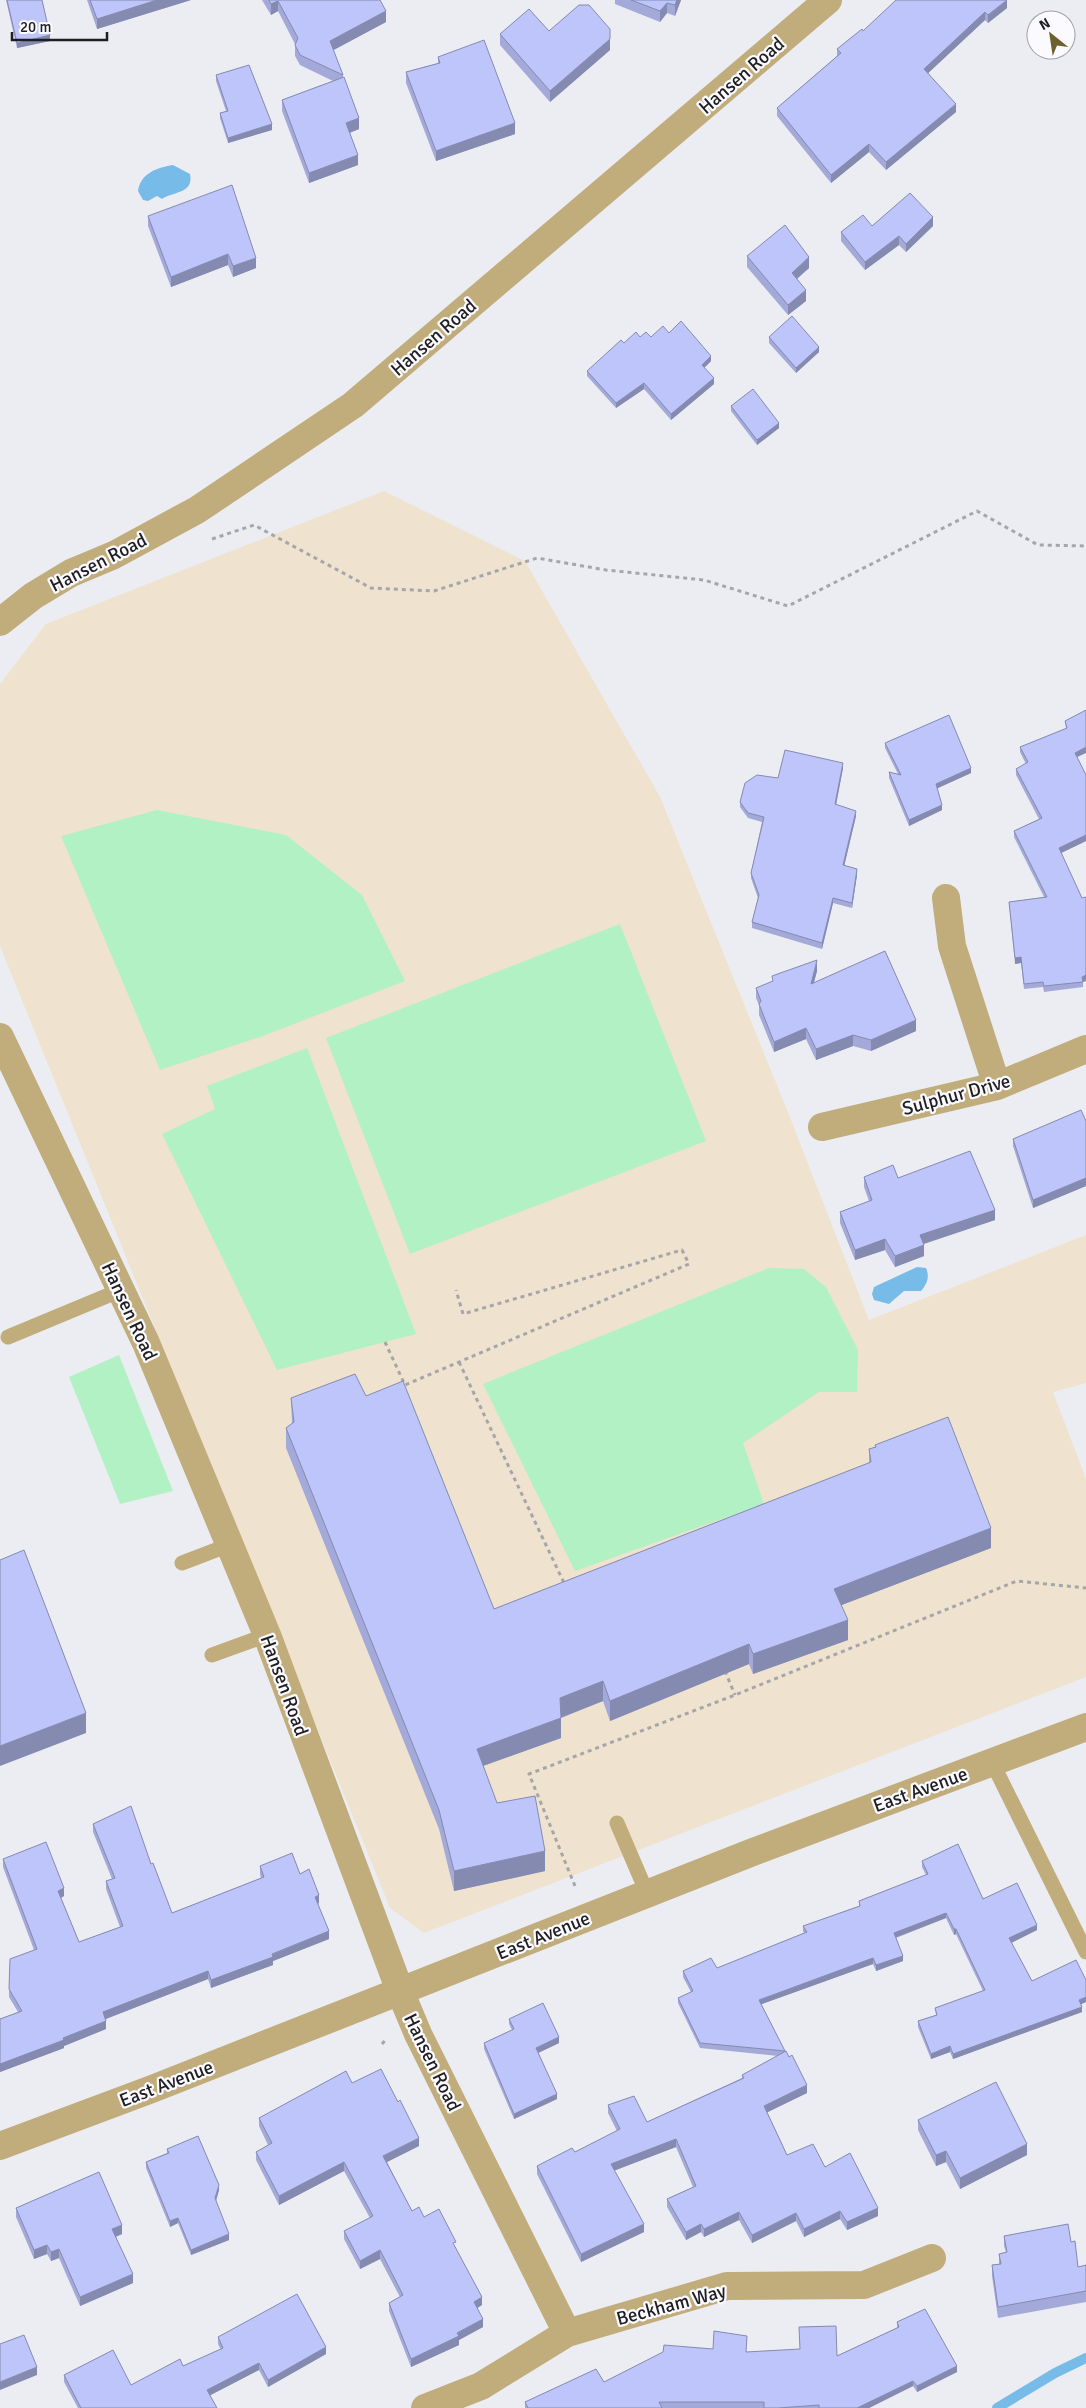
<svg xmlns="http://www.w3.org/2000/svg" width="1086" height="2408" font-family="Signika,sans-serif">
<style>
.education{fill:#efe2ce}
.green{fill:#b2f1c4}
.water{fill:#77bbe8}
.lines{fill:none;stroke-linecap:round;stroke-linejoin:round}
.stream{stroke:#77bbe8;stroke-width:10}
.path{stroke:#a6a6aa;stroke-width:3;stroke-dasharray:4 4;stroke-linecap:butt}
.service{stroke:#c1ad7c;stroke-width:15}
.minor{stroke:#c1ad7c;stroke-width:28}
.tertiary{stroke:#c1ad7c;stroke-width:28}
.wall{fill:#a3a9d8}
.shaded-wall{fill:#848ab0}
.building{fill:#bdc5fb;stroke:#848ab0}
.labels{text-anchor:middle;stroke-width:4.5;stroke-linejoin:round;paint-order:stroke}
.street-label{font-size:19px;fill:#1e1e20;stroke:#fafaff}
</style>
<rect width="100%" height="100%" fill="#ecedf2"/>
<path class="education" d="M384 491 525 561 660 797 787 1110 869 1320 1086 1235V1383L1053 1392 1086 1479V1677L424 1933 390 1908 0 946V684L46 624Z"/>
<path class="green" d="M157 810 286 835 362 895 405 981 263 1036 160 1070 61 836Z
M620 924 706 1141 410 1254 326 1038Z
M307 1048 416 1334 277 1370 162 1134 215 1109 207 1086Z
M769 1268 804 1269 826 1287 858 1350 857 1392H819L743 1443 764 1504 575 1571 483 1384Z
M119 1355 173 1491 120 1504 69 1377Z"/>
<path class="water" d="M173 165 190 174C194 194 173 191 162 199L157 196 148 201 143 200 138 191C141 173 156 168 173 165Z
M917 1267 926 1268C930 1277 927 1284 921 1291H904L889 1304 874 1300 872 1294 874 1287Z"/>
<g class="lines">
<path class="stream" d="M997 2408 1055 2373 1086 2358"/>
<path class="path" d="M212 539 254 525 371 588 434 591 537 558 606 570 704 580 788 606 977 511 1038 545 1086 546
M385 1342 405 1385 689 1264 682 1250 463 1314 456 1290
M459 1362 565 1585
M725 1671 735 1695
M575 1886 529 1774 735 1695 1017 1581 1086 1588
M382 2044 387 2038"/>
<path class="service" d="M8 1337 121 1290
M182 1563 229 1545
M212 1655 267 1635
M992 1762 1086 1952
M617 1823 647 1893"/>
<path class="minor" d="M946 898 952 946 997 1086
M822 1127 997 1086 1086 1049
M400 1991 418 2034 567 2333
M425 2408 481 2386 567 2333 727 2286 864 2285 932 2258"/>
<path class="tertiary" d="M0 622 33 596 71 573 114 555 197 510 353 405 828 0
M0 1037 146 1343 267 1635 400 1991
M0 2146 152 2089 753 1852 1086 1727"/>
</g>
<path class="wall" d="M6 0H42L50 41 17 48Z
M87 0H191L97 29Z
M262 0H380L386 22 333 50 343 75V78L359 129 350 133 358 165 309 183 282 111V100L333 81 300 65 295 56V44L278 11 271 15Z
M615 0H681L675 16 667 13 660 22 615 4Z
M1007 8 988 23 985 20 928 73 956 112 886 170 869 152 831 183 777 116V108L837 56V49L863 31Z
M549 31 610 50 550 102 500 45V34Z
M438 57 515 134 436 161 406 83V72L438 63Z
M216 75 272 130 228 143 220 118V113L226 111 216 81Z
M148 216 256 268 233 277 228 265 171 287 148 226Z
M933 226 906 252 899 245 865 270 841 241V232Z
M747 256 809 268 797 279 806 301 788 315 747 267Z
M669 333 711 361 704 368 714 384 671 420 644 389 616 408 587 376V371L624 343 640 337H651Z
M769 337 819 352 796 373 769 343Z
M731 406 779 428 757 445 731 411Z
M1065 721 1077 757 1086 775V841L1061 853 1086 981 1083 982V987L1044 992 1043 987 1024 989 1021 963 1015 964 1009 902 1044 897 1014 837V831L1039 819 1016 775V769L1026 764 1020 752V747L1066 729Z
M885 743 971 773 937 788 942 810 909 826 889 778V772L898 774 885 748Z
M843 768 836 805 856 816 844 866 857 875 852 908 833 903 822 949 752 928V922L758 898 751 878V873L762 822 748 818 740 807V802L778 778Z
M817 971 814 982 916 1031 871 1051 853 1046 816 1060 806 1039 774 1052 759 1015V1005L756 998V988Z
M1086 1121V1186L1033 1208 1013 1146V1139Z
M864 1177 995 1220 924 1244V1256L895 1267 885 1250 855 1260 840 1223V1212L869 1201 864 1187Z
M366 1396 494 1609 869 1463V1449L875 1447V1445L991 1548 841 1605 848 1640 753 1674 749 1664 610 1721 603 1701 561 1718V1738L483 1766 497 1803 545 1871 454 1891 439 1829 286 1448V1428L292 1423 291 1398Z
M93 1824 151 1864 172 1913 261 1878 260 1874V1866L300 1874 319 1903 318 1904 329 1939 273 1961V1965L211 1988 208 1979 106 2019V2029L64 2046V2048L0 2072V2019L18 2012 9 1997V1989L34 1950 3 1867V1859L64 1896 61 1898 79 1942 120 1927 106 1889V1881L112 1879 93 1832Z
M922 1861 1037 1930 1011 1943 1032 1981 1086 2002 1081 2004 1082 2012 953 2059 950 2052 931 2059 918 2027V2021L936 2015 935 2008 983 1991 956 1934 954 1935 946 1918 896 1938 903 1961 876 1971 873 1964 761 2004 785 2052 807 2093 767 2112 787 2155 825 2167 878 2216 847 2230 840 2219 804 2237 796 2221 752 2243 739 2220 704 2237 701 2232 686 2240 667 2207V2199L693 2187 676 2147 614 2170 644 2232 581 2262 537 2174V2166L575 2152 617 2131 608 2113V2105L647 2122 742 2078V2075L778 2056 700 2048 678 2003V1998L691 1992 683 1977V1971L717 1968 804 1933 803 1931V1926L859 1906V1901L926 1875 922 1867Z
M509 2019 559 2043 538 2053 557 2099 514 2119 484 2049V2043L512 2030 509 2024Z
M352 2083 419 2146 387 2162 412 2211 424 2217 456 2249 482 2305 477 2308 483 2327 459 2340V2345L411 2367 389 2311V2303L400 2297 380 2259 360 2269 344 2239V2231L370 2218 344 2171 279 2205 256 2160V2152L268 2145 259 2126V2118Z
M918 2120 1027 2155 960 2189 946 2162 936 2166 918 2130Z
M167 2149 219 2190 216 2201 229 2240 191 2255 178 2223 170 2227 146 2168V2162L167 2153Z
M16 2208 122 2234 116 2237 133 2283 80 2306 59 2258 51 2261 47 2254 34 2259 16 2217Z
M1004 2236 1071 2242 1078 2267 1086 2265V2302L998 2318 992 2276V2265L999 2264V2254L1006 2252 1004 2246Z
M897 2322 957 2372 917 2392 913 2386 869 2408H525V2402L604 2382 747 2352 837 2356 897 2328Z
M218 2337 326 2354 268 2387 259 2370 210 2395 217 2408H78L64 2382V2375L131 2385 183 2366 221 2350 218 2344Z"/>
<path class="shaded-wall" d="M157 0H191L97 29V19Z
M677 0H681L675 16V5Z
M1007 0V8L988 23V15Z
M278 1V11L271 15V4Z
M667 3V13L660 22V11Z
M386 11V22L330 52V41Z
M985 12V20L924 77V69Z
M50 35V41L17 48V43Z
M610 39V50L550 102V91Z
M956 104V112L886 170V162Z
M359 118V129L346 134V123Z
M515 123V134L436 161V151Z
M272 124V130L228 143V138Z
M869 144V152L831 183V175Z
M358 155V165L309 183V173Z
M933 217V226L906 252V244Z
M899 236V245L865 270V262Z
M228 254V265L171 287V277Z
M809 257V268L792 283V273Z
M256 258V268L233 277V266Z
M806 290V301L788 315V305Z
M819 347V352L796 373V368Z
M711 356V361L702 370V365Z
M714 378V384L671 420V414Z
M644 383V389L616 408V403Z
M779 423V428L757 445V440Z
M1086 747V753L1075 758V753Z
M843 763V768L835 810V804Z
M971 768V773L936 789V784Z
M942 805V810L909 826V820Z
M856 811V816L843 871V865Z
M1086 835V841L1059 854V848Z
M857 869V875L852 908V903Z
M833 898V903L822 949V943Z
M1021 957V963L1015 964V958Z
M817 960V971L811 994V984Z
M1086 975V981L1082 982V977Z
M916 1020V1031L871 1051V1040Z
M806 1028V1039L774 1052V1042Z
M853 1035V1046L816 1060V1049Z
M1086 1178V1186L1033 1208V1200Z
M995 1210V1220L920 1245V1235Z
M885 1239V1250L855 1260V1250Z
M924 1245V1256L895 1267V1256Z
M991 1528V1548L834 1608V1589Z
M848 1620V1640L753 1674V1654Z
M749 1644V1664L610 1721V1701Z
M603 1681V1701L560 1718V1698Z
M86 1713V1733L0 1766V1746Z
M561 1718V1738L477 1768V1749Z
M545 1851V1871L454 1891V1871Z
M64 1888V1896L58 1899V1891Z
M319 1895V1903L315 1905V1897Z
M946 1913V1918L894 1938V1933Z
M1037 1925V1930L1009 1944V1938Z
M954 1929H956V1934L954 1935Z
M329 1931V1939L273 1961V1965L211 1988V1980Z
M903 1956V1961L876 1971V1965Z
M873 1958V1964L759 2005V2000Z
M208 1971V1979L103 2020V2012Z
M1086 1997V2002L1079 2005V2000Z
M1082 2007V2012L953 2059V2054Z
M106 2021V2029L64 2046V2048L0 2072V2064Z
M559 2037V2043L536 2054V2048Z
M950 2046V2052L931 2059V2054Z
M807 2085V2093L764 2114V2106Z
M557 2094V2099L514 2119V2114Z
M419 2138V2146L383 2164V2156Z
M676 2139V2147L611 2172V2164Z
M1027 2144V2155L960 2189V2178Z
M946 2151V2162L936 2166V2155Z
M344 2162V2171L279 2205V2196Z
M219 2185V2190L215 2204V2198Z
M878 2208V2216L847 2230V2222Z
M840 2211V2219L804 2237V2229Z
M739 2212V2220L704 2237V2229Z
M796 2213V2221L752 2243V2235Z
M178 2218V2223L170 2227V2221Z
M644 2224V2232L581 2262V2254Z
M701 2224V2232L686 2240V2232Z
M122 2225V2234L112 2238V2229Z
M229 2234V2240L191 2255V2250Z
M47 2245V2254L34 2259V2250Z
M59 2249V2258L51 2261V2252Z
M380 2250V2259L360 2269V2261Z
M133 2274V2283L80 2306V2297Z
M482 2297V2305L474 2310V2302Z
M483 2319V2327L459 2340V2345L411 2367V2359Z
M326 2347V2354L268 2387V2380Z
M259 2363V2370L207 2397V2390Z
M957 2366V2372L917 2392V2386Z
M37 2367V2375L0 2390V2382Z
M913 2381V2386L869 2408H857Z"/>
<path class="building" d="M7 0H42L50 35 17 43Z
M90 0H157L97 19Z
M269 0H380L386 11 330 41 343 75 300 55 295 45 298 38 278 1 271 4Z
M631 0H677L675 5 667 3 660 11Z
M896 0H1007L988 15 985 12 924 69 956 104 886 162 869 144 831 175 777 108 841 53 837 49 862 29 863 31Z
M579 5H589L610 29V39L550 91 500 34 529 9 549 31Z
M484 40 515 123 436 151 406 72 440 63 438 57Z
M249 65 272 124 228 138 220 113 228 111 216 75Z
M344 77 359 118 346 123 358 155 309 173 282 100Z
M232 185 256 258 233 266 228 254 171 277 148 216Z
M910 193 933 217 906 244 899 236 865 262 841 232 863 215 872 226Z
M785 225 809 257 792 273 806 290 788 305 747 256Z
M792 316 819 347 796 368 769 337Z
M681 321 711 356 702 365 714 378 671 414 644 383 616 403 587 371 621 340 624 343 636 332 640 337 646 332 651 337 663 326 669 333Z
M753 389 779 423 757 440 731 406Z
M1086 710V747L1075 753 1086 775V835L1059 848 1082 898 1086 897V975L1082 977 1083 982 1044 986 1043 982 1024 984 1021 957 1015 958 1009 902 1047 897 1014 831 1042 818 1016 769 1028 762 1020 747 1067 728 1065 721Z
M949 715 971 768 936 784 942 805 909 820 889 772 901 775 885 743Z
M785 750 843 763 835 804 856 811 843 865 857 869 852 903 833 898 822 943 752 922 759 895 751 873 764 817 748 813 740 802 745 783 757 775 778 778Z
M885 951 916 1020 871 1040 853 1035 816 1049 806 1028 774 1042 759 1004 761 1001 756 988 773 981 772 976 817 960 811 984Z
M1081 1110 1086 1121V1178L1033 1200 1013 1139Z
M970 1151 995 1210 920 1235 924 1245 895 1256 885 1239 855 1250 840 1212 872 1200 864 1177 893 1165 898 1178Z
M355 1374 366 1396 403 1381 494 1609 871 1462 869 1449 876 1447 875 1445 948 1417 991 1528 834 1589 848 1620 753 1654 749 1644 610 1701 603 1681 560 1698 561 1718 477 1749 497 1803 535 1796 545 1851 454 1871 439 1810 286 1428 294 1422 291 1398Z
M24 1550 86 1713 0 1746V1560Z
M131 1806 151 1864 153 1863 172 1913 264 1877 260 1866 292 1853 300 1874 309 1869 319 1895 315 1897 329 1931 272 1954 273 1957 211 1980 208 1971 103 2012 106 2021 63 2038 64 2040 0 2064V2019L22 2011 9 1989 10 1959 37 1949 3 1859 46 1842 64 1888 58 1891 79 1942 123 1926 106 1881 115 1878 93 1824Z
M958 1844 983 1899 1017 1883 1037 1925 1009 1938 1032 1981 1076 1960 1086 1980V1997L1079 2000 1082 2007 953 2054 950 2046 931 2054 918 2021 937 2015 935 2008 985 1990 956 1929H954L946 1913 894 1933 903 1956 876 1965 873 1958 759 2000 785 2051 700 2043 678 1998 693 1991 683 1971 711 1958 717 1968 807 1932 803 1926 860 1906 859 1901 928 1874 922 1861Z
M543 2003 559 2037 536 2048 557 2094 514 2114 484 2043 514 2029 509 2019Z
M786 2051 789 2057 792 2055 807 2085 764 2106 787 2155 813 2144 825 2167 850 2153 878 2208 847 2222 840 2211 804 2229 796 2213 752 2235 739 2212 704 2229 701 2224 686 2232 667 2199 696 2186 676 2139 611 2164 644 2224 581 2254 537 2166 572 2148 575 2152 620 2129 608 2105 634 2096 647 2122 744 2078 742 2075Z
M381 2069 398 2102 400 2100 419 2138 383 2156 412 2211 419 2207 424 2217 439 2209 456 2242 453 2243 482 2297 474 2302 483 2319 457 2333 459 2336 411 2359 389 2303 403 2295 380 2250 360 2261 344 2231 373 2216 344 2162 279 2196 256 2152 272 2143 259 2118 346 2071 352 2083Z
M996 2082 1027 2144 960 2178 946 2151 936 2155 918 2120Z
M198 2136 219 2185 215 2198 229 2234 191 2250 178 2218 170 2221 146 2162 169 2153 167 2149Z
M99 2172 122 2225 112 2229 133 2274 80 2297 59 2249 51 2252 47 2245 34 2250 16 2208Z
M1068 2224 1071 2242 1075 2241 1078 2267 1086 2265V2291L998 2307 992 2265 1001 2264 999 2254 1007 2252 1004 2236Z
M297 2294 326 2347 268 2380 259 2363 207 2390 217 2408H81L64 2375 113 2350 131 2385 180 2359 183 2366 223 2348 218 2337Z
M925 2309 957 2366 917 2386 913 2381 857 2408H819V2405L778 2408H764V2402H659L662 2408H528L525 2402 596 2369 604 2382 663 2352 664 2345 713 2349 714 2331 747 2336 746 2352 800 2349 799 2327 836 2326 837 2356 899 2327 897 2322Z
M24 2335 37 2367 0 2382V2344Z"/>
<g class="labels">
<g class="street-label">
<text transform="translate(741 75) rotate(-41)" y="7">Hansen Road</text>
<text transform="translate(433 337) rotate(-41)" y="7">Hansen Road</text>
<text transform="translate(98 562) rotate(-27)" y="7">Hansen Road</text>
<text transform="translate(956 1094) rotate(-15)" y="7">Sulphur Drive</text>
<text transform="translate(130 1311) rotate(65)" y="7">Hansen Road</text>
<text transform="translate(285 1685) rotate(70)" y="7">Hansen Road</text>
<text transform="translate(920 1789) rotate(-20)" y="7">East Avenue</text>
<text transform="translate(543 1935) rotate(-22)" y="7">East Avenue</text>
<text transform="translate(433 2062) rotate(64)" y="7">Hansen Road</text>
<text transform="translate(166 2083) rotate(-21)" y="7">East Avenue</text>
<text transform="translate(671 2304) rotate(-15)" y="7">Beckham Way</text>
</g>
</g>
<g transform="translate(1051 35) rotate(330)"><circle r="24" fill="#fafaff" stroke="#a2a2a6"/>
<path d="M0-4L9 19L0 12L-9 19Z" fill="#6e602d"/>
<text y="-8" font-size="14" font-weight="bold" text-anchor="middle" fill="#1e1e20">N</text>
</g>
<path d="M12 32v8h95v-8" fill="none" stroke="#1e1e20" stroke-width="2.5"/>
<text x="20" y="32" font-size="15" fill="#1e1e20" stroke="#fafaff" stroke-width="4" paint-order="stroke">20 m</text>
</svg>
